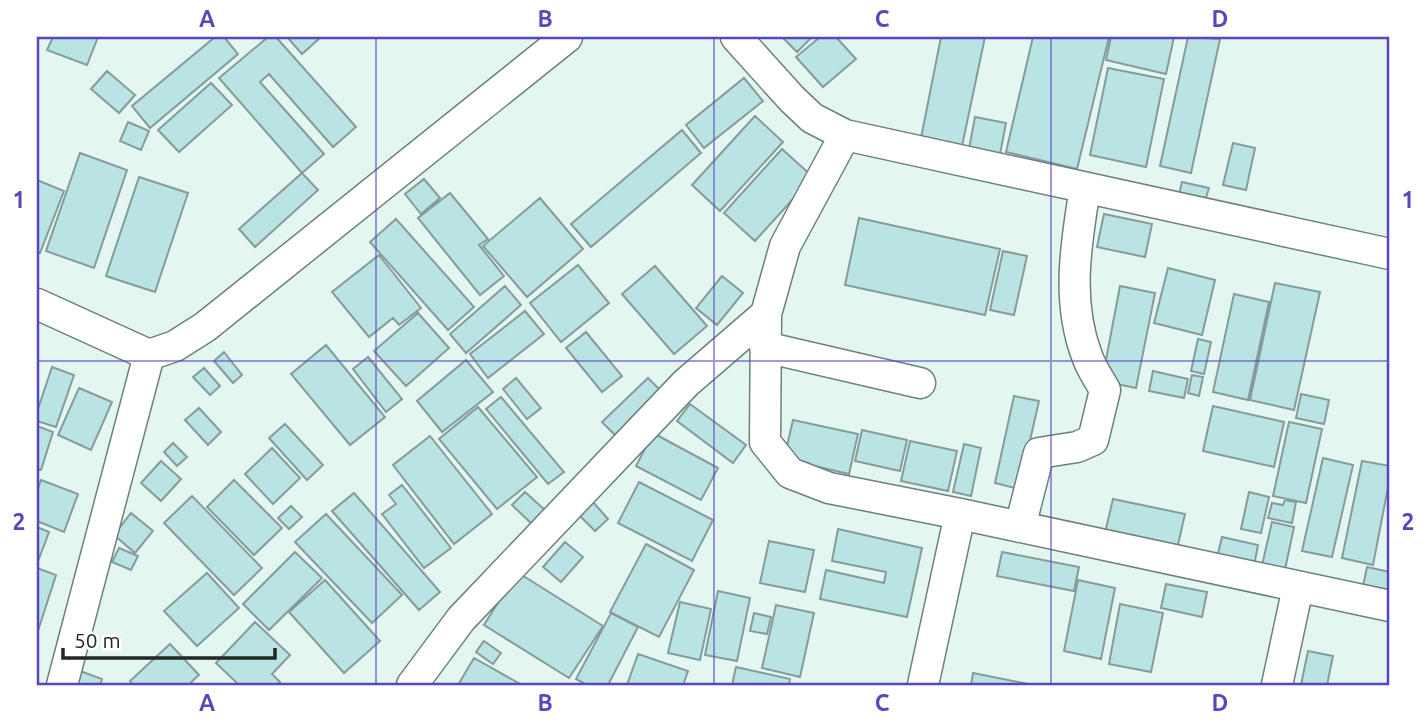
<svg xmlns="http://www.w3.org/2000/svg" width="1427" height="722" font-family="Ubuntu,sans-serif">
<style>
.building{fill:#bae4e3;stroke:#869b9b;stroke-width:2}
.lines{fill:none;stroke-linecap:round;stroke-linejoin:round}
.minor-casing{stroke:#6d8079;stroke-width:33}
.minor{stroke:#fff;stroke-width:30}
.grid{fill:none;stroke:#5746be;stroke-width:2;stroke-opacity:0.55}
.neatline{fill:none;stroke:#5746be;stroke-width:2.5}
.grid-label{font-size:23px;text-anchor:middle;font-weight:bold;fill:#5746be}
</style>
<rect width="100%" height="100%" fill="#e3f7f0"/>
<path class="building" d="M53 37H98L87 65 47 50Z
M215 37H224L238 54 150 128 132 106Z
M268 37H276L356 127 333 147 269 74 260 82 324 154 302 173 219 78Z
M287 37H321L302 54Z
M782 37H812L797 52Z
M820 37H836L856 59 823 87 796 57Z
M941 37H985L962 146 921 138Z
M1033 37H1109L1077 169 1006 152Z
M1111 37H1174L1166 74 1106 60Z
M1188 37 1220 39 1191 173 1160 166Z
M1108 68 1164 79 1146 167 1090 155Z
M107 71 135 95 119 113 91 89Z
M744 78 763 101 704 148 686 125Z
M211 83 232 105 179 152 158 130Z
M755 116 783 142 720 211 692 185Z
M975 117 1006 123 1000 154 969 149Z
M128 122 149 131 141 150 120 141Z
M682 130 701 153 591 247 571 224Z
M1233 143 1255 148 1246 190 1223 185Z
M782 149 813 177 755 241 724 213Z
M80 153 127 170 94 268 46 251Z
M302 173 318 190 255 247 239 229Z
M139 177 188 193 155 292 106 276Z
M424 179 440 198 421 214 405 194Z
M37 180 64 191 40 253 37 252Z
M1182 182 1209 188 1205 201 1179 194Z
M450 193 488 239 479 245 504 276 480 295 418 218Z
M540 198 583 249 527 297 483 246Z
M1104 214 1152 224 1145 257 1097 247Z
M859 218 1000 249 985 315 845 285Z
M396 219 474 307 448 330 370 242Z
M1003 251 1027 256 1014 315 990 310Z
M379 255 421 308 399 325 393 318 369 337 332 292Z
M578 265 609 303 561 342 530 303Z
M655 266 707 326 674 354 622 294Z
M1168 268 1215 280 1202 335 1154 323Z
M722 276 743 293 717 325 696 308Z
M1275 283 1320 292 1294 410 1250 400Z
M505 286 521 305 466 353 450 334Z
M1120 286 1155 293 1136 388 1102 381Z
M1234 294 1269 302 1248 400 1213 392Z
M525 311 544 334 488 378 470 354Z
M418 313 449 348 406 386 374 351Z
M586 332 622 376 602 392 566 348Z
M1198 339 1211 342 1204 374 1191 371Z
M326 345 385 417 350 445 291 374Z
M224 352 242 375 233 383 214 361Z
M368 357 402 399 386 412 353 369Z
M466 360 493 392 442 432 417 401Z
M52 367 74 375 56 427 37 421V412Z
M204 368 220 386 210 395 193 377Z
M1153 371 1188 379 1184 398 1149 391Z
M1192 375 1203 377 1199 396 1188 393Z
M516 378 541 408 527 419 503 389Z
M648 378 661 391 615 435 602 422Z
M79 388 112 402 91 450 58 435Z
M1301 394 1329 400 1324 424 1296 418Z
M1014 396 1039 401 1019 489 995 483Z
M501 397 564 472 548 484 486 409Z
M690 404 746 445 733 463 677 421Z
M1213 406 1284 422 1274 467 1203 451Z
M478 407 537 477 497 509 439 439Z
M199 408 221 432 208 445 185 420Z
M793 420 858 434 849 474 784 459Z
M1289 422 1322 429 1306 503 1273 496Z
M285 424 323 465 307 480 269 438Z
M37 426 53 432 41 470 37 469Z
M862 430 907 440 900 471 855 461Z
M653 433 718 468 701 500 636 466Z
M430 436 492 514 454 544 393 465Z
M910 441 957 451 948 491 901 481Z
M173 443 187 457 177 466 164 452Z
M964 444 981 448 971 496 953 492Z
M272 448 300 478 273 504 245 474Z
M1323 458 1353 465 1332 557 1302 551Z
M161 461 181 479 161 501 141 483Z
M1362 461 1390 466V477L1373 565 1342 558Z
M41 480 78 494 64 532 37 521V491Z
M234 480 282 528 254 555 207 507Z
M639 482 713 520 692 561 618 523Z
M402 485 451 548 424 568 382 514 396 504 389 495Z
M525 492 546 511 533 525 512 505Z
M1249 492 1269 497 1261 533 1241 529Z
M354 493 440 592 419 610 332 511Z
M192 496 262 568 234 595 164 523Z
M1113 499 1185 514 1177 549 1105 533Z
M1285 500 1296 502 1292 523 1268 518 1272 503 1283 505Z
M593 502 608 519 595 531 579 515Z
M291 506 302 517 289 529 278 518Z
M131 513 153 531 135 553 114 535Z
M326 514 402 595 372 623 295 542Z
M1272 522 1294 527 1283 579 1260 574Z
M37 527 49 532 37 564Z
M838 529 922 548 907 617 820 599 826 570 884 583 886 572 832 561Z
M1222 537 1258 545 1254 566 1217 558Z
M769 541 814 550 805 592 760 583Z
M565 542 583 557 561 582 543 567Z
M646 544 694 570 659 637 610 612Z
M119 548 138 556 131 570 112 562Z
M295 552 322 578 269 630 243 604Z
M1002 552 1079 567 1074 591 997 576Z
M1367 567 1390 572V598L1362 591Z
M37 568 56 575 37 634Z
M517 572 603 626 569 678 484 625Z
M207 573 239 608 197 646 164 611Z
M325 580 380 641 344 673 289 612Z
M1078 580 1115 588 1101 659 1064 651Z
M1166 584 1207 592 1202 617 1161 608Z
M718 591 750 598 737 661 705 655Z
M680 602 711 609 700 660 668 653Z
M1120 604 1163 613 1151 672 1109 664Z
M776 605 814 613 800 677 762 668Z
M611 613 638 627 608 685H587L576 679Z
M754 613 771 617 767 634 750 631Z
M255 622 290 655 272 674 280 682 276 685H239L216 663Z
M484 641 501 653 493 664 476 652Z
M170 644 199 675 188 685H133L130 681Z
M1308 651 1333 656 1327 685H1301Z
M638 654 688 671 683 685H627Z
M474 658 522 685H458Z
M736 667 790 679 789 685H732Z
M80 671 102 679 100 685H75Z
M973 673 1033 685H971Z"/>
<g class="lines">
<defs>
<path id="minor" d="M736 37 792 99 812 118 845 135 1390 254
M37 304 149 355
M766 314 765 442 790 473 829 488 960 514 1390 606
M765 347 920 383
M1020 527 1039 453 1077 447 1093 440 1105 390C1099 379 1091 368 1087 356 1066 301 1076 244 1085 188
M62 685 149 355 175 346 205 327 567 37
M412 685 461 619 686 383 766 314 785 246 845 135
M923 685 960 514
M1277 685 1298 587"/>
</defs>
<use href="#minor" class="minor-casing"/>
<use href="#minor" class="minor"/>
</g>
<path class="grid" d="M376 37V685M714 37V685M1051 37V685M37 361H1390"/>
<rect width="1427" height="722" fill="none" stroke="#ffffff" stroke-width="77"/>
<path d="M63 648v10h212v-10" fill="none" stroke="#212825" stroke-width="3.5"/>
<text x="74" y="648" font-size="21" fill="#212825" stroke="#ffffff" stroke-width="5" paint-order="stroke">50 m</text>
<rect x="38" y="38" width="1350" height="646" class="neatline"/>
<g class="grid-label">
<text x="207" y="27">A</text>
<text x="545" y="27">B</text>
<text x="882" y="27">C</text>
<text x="1220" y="27">D</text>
<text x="19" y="208">1</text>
<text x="1408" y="208">1</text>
<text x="19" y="530">2</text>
<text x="1408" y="530">2</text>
<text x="207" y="711">A</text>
<text x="545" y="711">B</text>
<text x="882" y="711">C</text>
<text x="1220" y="711">D</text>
</g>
</svg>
